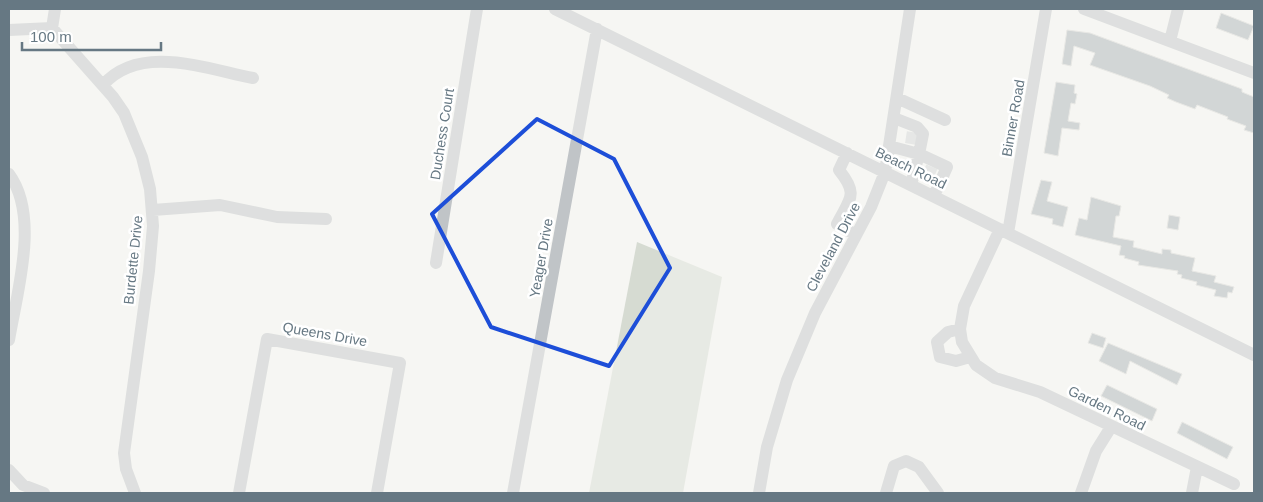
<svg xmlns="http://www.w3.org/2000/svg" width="1263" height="502" font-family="Helvetica,sans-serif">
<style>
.green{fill:#d6dbd2}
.building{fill:#a6afb4;stroke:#d8d8d5}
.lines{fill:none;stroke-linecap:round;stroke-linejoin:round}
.minor-tunnel{stroke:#d2d6d7;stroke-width:12;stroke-dasharray:12 6;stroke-linecap:butt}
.minor{stroke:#c0c4c7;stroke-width:12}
.marked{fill:none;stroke:#1d4ed8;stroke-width:4;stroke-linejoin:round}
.labels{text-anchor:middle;stroke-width:5;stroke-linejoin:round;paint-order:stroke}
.street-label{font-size:14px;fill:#667883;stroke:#fff}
</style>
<rect width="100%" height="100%" fill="#f6f6f3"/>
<path class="green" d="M637 242 722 277 683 493H589Z"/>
<path class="building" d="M1221 13 1254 26 1248 40 1216 28Z
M1067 30 1090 33 1242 89V92L1254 97V133L1244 130 1246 126 1227 119 1228 117 1197 105 1195 109 1176 102 1167 98 1169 95 1150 86 1090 65 1095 53 1074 46 1071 66 1062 64Z
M1056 82 1075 85 1074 93 1077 94 1075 104 1071 103 1068 121 1080 123 1079 130 1062 128 1058 156 1044 153Z
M1041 180 1052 182 1047 201 1068 207 1063 227 1052 224 1053 219 1031 214Z
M1091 197 1121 206 1119 216H1116L1113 237 1134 241 1133 247 1162 254V249L1171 250V253L1195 258 1192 271 1216 276 1214 282 1234 287 1232 293 1228 292 1227 298 1214 296 1216 290 1196 285 1197 282 1181 278 1182 275 1177 274 1178 271 1138 265 1139 262 1124 258 1125 256 1119 255 1121 246 1075 235 1079 218 1087 220Z
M1169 215 1180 217 1178 230 1167 228Z
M1092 333 1106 338 1103 348 1088 343Z
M1108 343 1182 374 1177 385 1130 361 1126 374 1099 361Z
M1107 385 1157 409 1152 421 1101 396Z
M1182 422 1233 447 1227 459 1177 433Z"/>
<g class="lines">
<path class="minor-tunnel" d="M911 144 913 131
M924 170 936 175"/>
<path class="minor" d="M555 9 1254 355
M1084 9 1254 73
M52 28 113 97 124 113 142 157 150 189 153 226 149 271 124 453 126 469 135 493
M52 28 55 9
M9 30 52 28
M1170 41 1178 9
M103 85C140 43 206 69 253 78
M897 98 945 120
M889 146 919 154 923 134 917 127 894 118
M847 153 839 170C859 195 850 198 837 224L856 235
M9 174C40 216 17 292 9 340
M911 185 919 154 947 167 934 196
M153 210 220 205 277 217 326 219
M1000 229 964 306 960 329 962 342 976 365 995 378 1040 392 1234 484
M1008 233 1046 9
M436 263 477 9
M960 329 948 332 937 342 940 357 956 361 970 357
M9 470 23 485 44 493
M239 493 267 339 400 363 377 493
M513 493 597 29
M759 493 767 447 787 380 815 313 871 207 885 172 910 9
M886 493 894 466 906 461 919 467 938 493
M1081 493 1096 451 1111 427
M1192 493 1197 467"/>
</g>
<path d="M0 0H1263V502H0ZM537 119 614 159 670 268 609 366 491 327 432 214Z" fill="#f6f6f3" fill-opacity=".55" fill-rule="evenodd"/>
<path class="marked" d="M537 119 614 159 670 268 609 366 491 327 432 214Z"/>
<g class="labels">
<g class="street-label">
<text transform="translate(1013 118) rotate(-80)" y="5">Binner Road</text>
<text transform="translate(442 134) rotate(-81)" y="5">Duchess Court</text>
<text transform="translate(911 168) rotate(26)" y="5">Beach Road</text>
<text transform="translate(833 247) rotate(-62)" y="5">Cleveland Drive</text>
<text transform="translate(541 258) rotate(-80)" y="5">Yeager Drive</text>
<text transform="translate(133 260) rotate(-84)" y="5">Burdette Drive</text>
<text transform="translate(325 334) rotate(10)" y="5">Queens Drive</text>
<text transform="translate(1107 408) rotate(26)" y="5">Garden Road</text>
</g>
</g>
<rect width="1263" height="502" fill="none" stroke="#667883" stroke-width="20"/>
<path d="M22 42v8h139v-8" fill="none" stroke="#667883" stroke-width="2.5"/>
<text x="30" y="42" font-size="15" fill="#667883" stroke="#ffffff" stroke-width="4" paint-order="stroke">100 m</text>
</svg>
